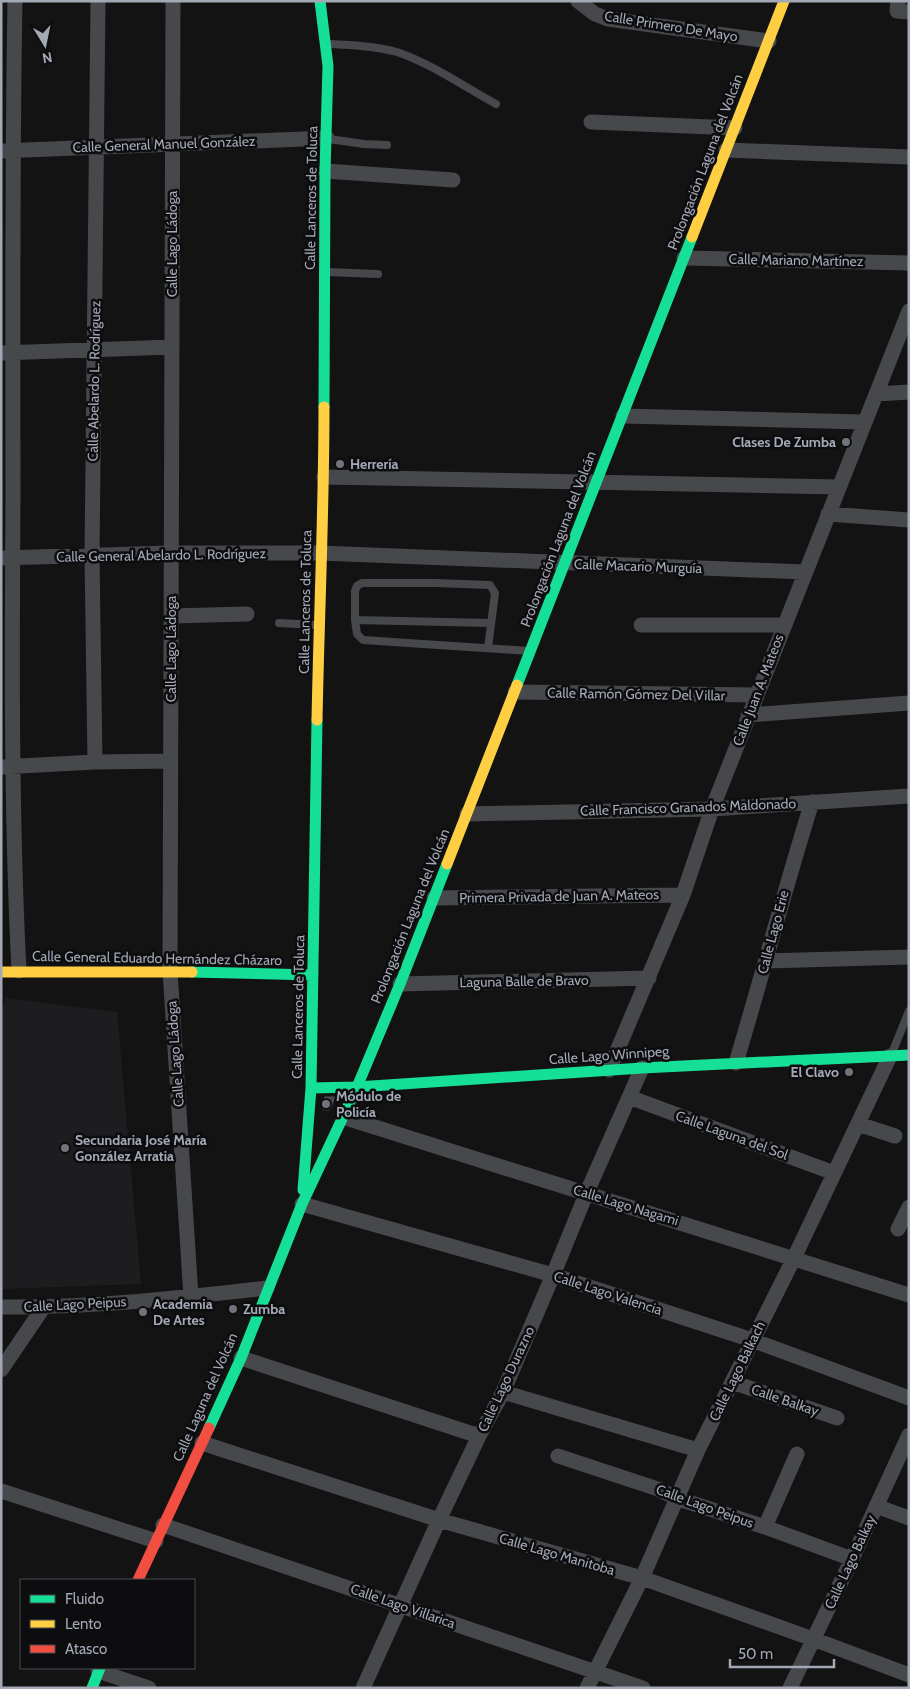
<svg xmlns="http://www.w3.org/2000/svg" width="910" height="1689" font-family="Cabin,sans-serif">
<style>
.built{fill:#1d1d1f}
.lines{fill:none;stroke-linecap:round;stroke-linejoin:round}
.lane{stroke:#47484c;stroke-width:8}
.street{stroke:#47484c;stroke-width:15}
.fast{stroke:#16e098;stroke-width:11}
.slow{stroke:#ffcf43;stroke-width:11}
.jam{stroke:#f24e42;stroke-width:11}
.wall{fill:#39393b}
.shaded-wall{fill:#252526}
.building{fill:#444548;stroke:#535559}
.poi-dot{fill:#71747c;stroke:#0d0d0f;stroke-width:2}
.labels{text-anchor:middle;stroke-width:5;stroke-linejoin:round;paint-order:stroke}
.street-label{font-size:14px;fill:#a3a8b5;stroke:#0d0d0f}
.poi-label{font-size:14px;font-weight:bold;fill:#a3a8b5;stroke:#0d0d0f;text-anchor:start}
</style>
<rect width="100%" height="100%" fill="#131313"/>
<path class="built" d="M6 998 117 1012 141 1284 1 1289V1009Z"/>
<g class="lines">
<path class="lane" d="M328 44C351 45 375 46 397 52 432 64 463 86 496 104
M329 139 364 144 387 145
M327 272 378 274
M355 620 491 623
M279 623 317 625
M488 648 495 593 490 585 436 583H362L357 586 355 591V620L357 634 363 640 529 651
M892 1053 909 1011"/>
<path class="street" d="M15 1C12 167 13 333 13 498 12 656 11 814 19 971
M173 1 170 971 191 1297
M578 1 595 14 608 19 769 41
M898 1 897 11 909 12
M591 122 735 128
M726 150 909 157
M1 151 327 138
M325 171 453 180
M684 258 909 263
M1 353 172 347
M876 394 909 392
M623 416 864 422
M324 477 838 487
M828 514 909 520
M1 558 171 553H320L805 572
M171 616 247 614
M641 625H784
M515 692 756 695
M748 715 909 703
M95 762 92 556 98 1
M1 767 95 762 170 761
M467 814 712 809 909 796
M434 898 683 895
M766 961 909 957
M400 984 649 978
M736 1063C762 976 785 888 812 802
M609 1070 683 895 712 809 909 311
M629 1097 834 1173
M343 1117 909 1295
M858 1124 895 1136
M302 1204 553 1275 752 1340 909 1398
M898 1229 909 1207
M1 1307C90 1308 179 1298 267 1288
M241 1358 479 1436
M1 1370 43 1308
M732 1382 837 1418
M503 1392 698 1450
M202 1443 439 1520 642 1578 813 1639 909 1675
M558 1456 658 1489 676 1498 765 1527 852 1559
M1 1491 156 1541
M876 1506 909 1518
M163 1525 643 1688
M765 1527 797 1454
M98 1671 149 1688
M363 1688 439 1520 479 1436 503 1392 553 1275 587 1192 642 1068
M587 1688 642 1578 698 1450 794 1258 890 1056
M790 1688 852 1559 909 1435"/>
<path class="fast" d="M320 1 328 66 325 171 324 407
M517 685 692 237
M192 972 313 975
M311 1088 357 1087 642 1068 909 1055
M303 1190 311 1088 317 720
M209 1428 241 1358 302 1204 357 1087 400 984 447 864
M92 1688 100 1668"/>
<path class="slow" d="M692 237 784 1
M317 720C319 616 324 512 324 407
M447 864 517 685
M1 972H192"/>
<path class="jam" d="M138 1580 209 1428"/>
</g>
<path class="wall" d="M325 1097 331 1107 329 1111 322 1110 323 1100Z"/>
<path class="shaded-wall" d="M324 1107H331L329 1111 322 1110Z"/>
<path class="building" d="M325 1097H335L331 1107H324Z"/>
<g class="poi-dot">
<circle cx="846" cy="442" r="5"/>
<circle cx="340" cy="464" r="5"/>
<circle cx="849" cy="1072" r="5"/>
<circle cx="326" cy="1104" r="5"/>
<circle cx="65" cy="1148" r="5"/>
<circle cx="233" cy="1309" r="5"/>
<circle cx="143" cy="1312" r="5"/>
</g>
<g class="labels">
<g class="street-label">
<text transform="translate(671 26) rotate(9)" y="5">Calle Primero De Mayo</text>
<text transform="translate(164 144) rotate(-2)" y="5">Calle General Manuel González</text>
<text transform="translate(705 162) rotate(-69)" y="5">Prolongación Laguna del Volcán</text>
<text transform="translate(311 198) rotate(-89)" y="5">Calle Lanceros de Toluca</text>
<text transform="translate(172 244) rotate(-90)" y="5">Calle Lago Ládoga</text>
<text transform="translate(796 260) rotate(1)" y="5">Calle Mariano Martínez</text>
<text transform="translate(94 381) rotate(-89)" y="5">Calle Abelardo L. Rodríguez</text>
<text transform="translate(558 539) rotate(-69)" y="5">Prolongación Laguna del Volcán</text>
<text transform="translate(161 555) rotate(-1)" y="5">Calle General Abelardo L. Rodríguez</text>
<text transform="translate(638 566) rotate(2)" y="5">Calle Macario Murguía</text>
<text transform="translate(305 602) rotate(-89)" y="5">Calle Lanceros de Toluca</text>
<text transform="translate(171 649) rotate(-90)" y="5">Calle Lago Ládoga</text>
<text transform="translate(758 690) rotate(-69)" y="5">Calle Juan A. Mateos</text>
<text transform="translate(636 694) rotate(1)" y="5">Calle Ramón Gómez Del Villar</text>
<text transform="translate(688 807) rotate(-2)" y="5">Calle Francisco Granados Maldonado</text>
<text transform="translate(559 896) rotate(-1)" y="5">Primera Privada de Juan A. Mateos</text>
<text transform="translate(410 916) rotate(-68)" y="5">Prolongación Laguna del Volcán</text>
<text transform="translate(773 932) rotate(-75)" y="5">Calle Lago Erie</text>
<text transform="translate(157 958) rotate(1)" y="5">Calle General Eduardo Hernández Cházaro</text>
<text transform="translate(524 981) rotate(-1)" y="5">Laguna Balle de Bravo</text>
<text transform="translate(298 1007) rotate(-89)" y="5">Calle Lanceros de Toluca</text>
<text transform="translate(175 1054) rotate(-94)" y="5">Calle Lago Ládoga</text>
<text transform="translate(609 1055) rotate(-4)" y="5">Calle Lago Winnipeg</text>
<text transform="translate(732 1135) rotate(20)" y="5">Calle Laguna del Sol</text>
<text transform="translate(626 1205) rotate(17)" y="5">Calle Lago Nagami</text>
<text transform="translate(608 1293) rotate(18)" y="5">Calle Lago Valencia</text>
<text transform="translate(75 1304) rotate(-3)" y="5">Calle Lago Peipus</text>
<text transform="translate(737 1371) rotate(-64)" y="5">Calle Lago Balkach</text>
<text transform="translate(506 1379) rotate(-65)" y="5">Calle Lago Durazno</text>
<text transform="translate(205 1397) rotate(-66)" y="5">Calle Laguna del Volcán</text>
<text transform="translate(785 1400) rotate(19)" y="5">Calle Balkay</text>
<text transform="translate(705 1506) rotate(20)" y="5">Calle Lago Peipus</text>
<text transform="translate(557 1554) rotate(16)" y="5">Calle Lago Manitoba</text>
<text transform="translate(850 1562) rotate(-65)" y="5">Calle Lago Balkay</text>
<text transform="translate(403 1606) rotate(19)" y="5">Calle Lago Villarica</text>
</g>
<g class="poi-label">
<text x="836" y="447" text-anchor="end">Clases De Zumba</text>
<text x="350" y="469">Herrería</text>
<text x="839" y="1077" text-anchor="end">El Clavo</text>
<text x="336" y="1101">Módulo de<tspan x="336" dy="16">Policía</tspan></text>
<text x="75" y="1145">Secundaria José María<tspan x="75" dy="16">González Arratia</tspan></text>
<text x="153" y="1309">Academia<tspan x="153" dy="16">De Artes</tspan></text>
<text x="243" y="1314">Zumba</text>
</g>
</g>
<rect width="910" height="1689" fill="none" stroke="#a3a8b5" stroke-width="5"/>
<rect x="20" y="1579" width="175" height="90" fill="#0d0d0f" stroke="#494b51"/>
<rect x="30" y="1595" width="25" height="8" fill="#16e098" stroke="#494b51"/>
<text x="65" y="1604" font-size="15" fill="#a3a8b5">Fluido</text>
<rect x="30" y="1620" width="25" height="8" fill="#ffcf43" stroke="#494b51"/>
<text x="65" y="1629" font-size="15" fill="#a3a8b5">Lento</text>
<rect x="30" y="1645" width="25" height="8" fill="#f24e42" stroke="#494b51"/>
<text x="65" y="1654" font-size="15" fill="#a3a8b5">Atasco</text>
<g transform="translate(45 45) rotate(170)" stroke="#0d0d0f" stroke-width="4" paint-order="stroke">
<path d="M0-4L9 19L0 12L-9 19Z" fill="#a3a8b5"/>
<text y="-8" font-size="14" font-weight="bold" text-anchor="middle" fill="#a3a8b5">N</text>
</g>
<path d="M730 1659v8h104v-8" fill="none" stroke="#a3a8b5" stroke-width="2.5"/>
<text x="738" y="1659" font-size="15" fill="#a3a8b5" stroke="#0d0d0f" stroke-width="4" paint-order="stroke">50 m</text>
</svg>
